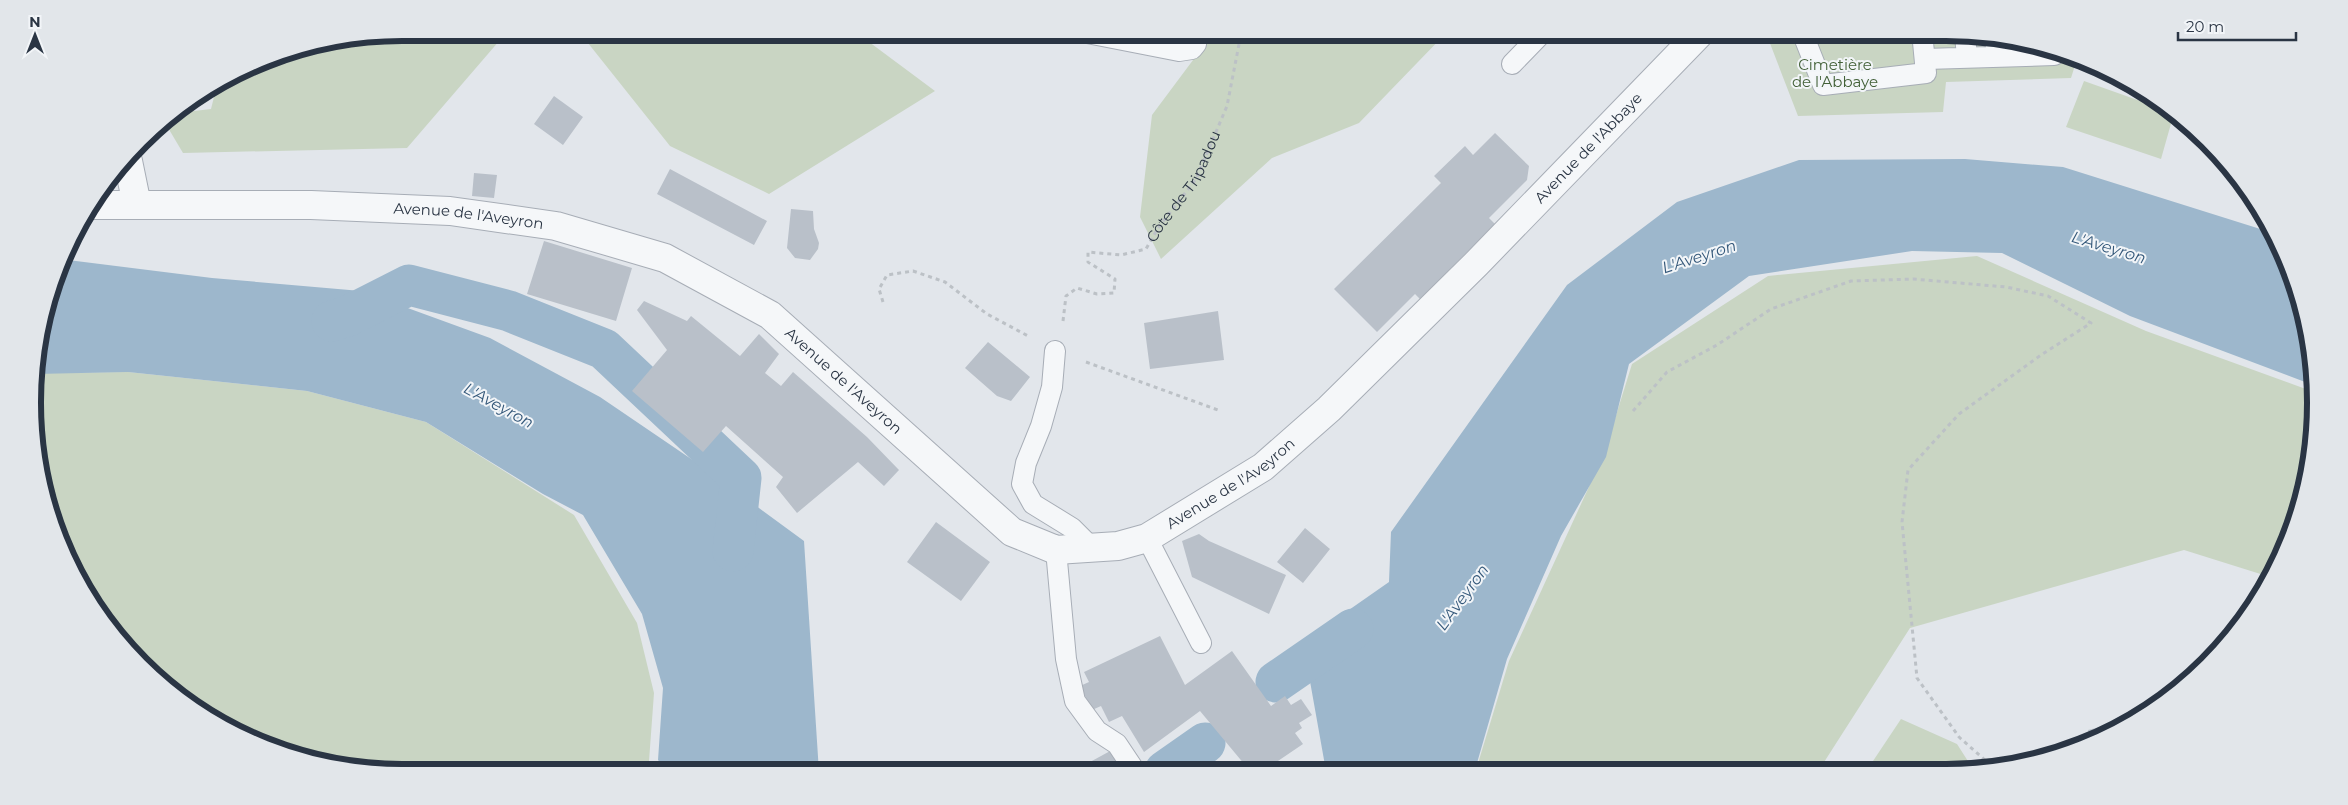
<svg xmlns="http://www.w3.org/2000/svg" width="2348" height="805" font-family="Montserrat,sans-serif">
<style>
.green{fill:#c9d5c3}
.water{fill:#9db7cc}
.lines{fill:none;stroke-linecap:round;stroke-linejoin:round}
.canal{stroke:#9db7cc;stroke-width:41}
.building{fill:#b9c0c9}
.service-casing{stroke:#a7adb6;stroke-width:22}
.minor-casing{stroke:#a7adb6;stroke-width:30}
.tertiary-casing{stroke:#a7adb6;stroke-width:30}
.path{stroke:#bcc1c6;stroke-width:3;stroke-dasharray:4 4;stroke-linecap:butt}
.service{stroke:#f5f7f9;stroke-width:20}
.minor{stroke:#f5f7f9;stroke-width:28}
.tertiary{stroke:#f5f7f9;stroke-width:28}
.labels{text-anchor:middle;stroke-width:4;stroke-linejoin:round;paint-order:stroke}
.park-label{font-size:15px;fill:#426037;stroke:#f2f5f8}
.street-label{font-size:15px;fill:#2a3544;stroke:#f2f5f8}
.water-label{font-size:16px;font-style:italic;fill:#335779;stroke:#f2f5f8}
.rim{fill:none;stroke:#2a3544;stroke-width:6}
</style>
<rect width="100%" height="100%" fill="#e2e6eb"/>
<path class="green" d="M403 32 506 33 407 148 183 153 164 121 177 113 211 109 216 89 261 61 331 40Z
M580 33H857L935 91 769 194 670 146Z
M1186 33H1446L1359 123 1272 158 1161 259 1140 217 1152 115 1199 52Z
M1766 33H1946L2041 45 2077 59 2071 78 1946 82 1943 112 1798 116Z
M2084 81 2174 113 2161 159 2066 127Z
M1977 256 2146 331 2314 392 2315 426 2303 498 2270 577 2184 550 1910 628 1819 770H1476L1509 661 1604 454 1632 364 1768 276Z
M128 372 307 391 426 422 574 515 637 623 654 693 649 761 660 772H403L307 760 197 710 141 664 95 608 45 498 33 427 35 373Z
M1901 719 1957 744 1973 769 1867 770Z"/>
<path class="water" d="M1965 159 2063 167 2273 233 2296 283 2312 354 2313 385 2130 316 2002 253 1912 251 1749 276 1629 364 1606 457 1561 536 1507 659 1475 770 1326 771 1303 642 1389 582 1391 532 1567 285 1677 202 1799 160Z
M68 260 212 278 361 291 490 338 600 397 703 467 804 541 819 772H668L658 760 663 688 642 614 583 515 543 494 426 422 307 391 128 372 35 374 36 354 64 261Z"/>
<g class="lines">
<path class="canal" d="M332 321 348 316 409 285 509 311 604 349 741 478 733 551
M1276 682 1353 629
M1165 771 1205 743"/>
</g>
<path class="building" d="M554 96 583 117 563 145 534 124Z
M1495 133 1529 166 1527 180 1489 218 1495 224 1420 299 1415 294 1377 332 1334 289 1441 183 1434 176 1465 146 1473 155Z
M670 169 767 221 754 245 657 194Z
M474 173 497 175 494 198 472 196Z
M791 209 813 211 814 229 819 243 818 249 810 260 795 258 787 248Z
M544 241 632 268 616 321 527 294Z
M644 301 687 321 691 316 740 356 759 334 779 354 765 373 781 386 793 372 867 437 899 470 884 486 858 462 797 513 776 487 783 477 726 426 703 452 632 391 667 350 637 310Z
M1218 311 1224 360 1150 369 1144 323Z
M988 342 1030 377 1011 401 997 396 965 368Z
M936 522 990 562 961 601 907 562Z
M1305 528 1330 549 1303 583 1277 562Z
M1199 534 1209 541 1286 575 1269 614 1192 577 1182 541Z
M1160 636 1185 685 1232 651 1271 706 1285 696 1291 705 1301 699 1312 715 1299 723 1302 728 1295 733 1303 744 1275 763 1280 769 1277 771H1250L1200 711 1144 752 1122 716 1109 722 1101 706 1092 710 1080 686 1089 682 1084 672Z
M2120 722V724L2090 742 2088 730Z
M1112 750 1123 767 1115 771H1097L1090 762Z"/>
<g class="lines">
<defs>
<path id="service" d="M1082 32 1179 51 1192 49 1196 44 1197 33
M1802 32 1823 85 1926 73 1922 32
M1965 35 1967 57
M1995 39 1997 57
M1926 59 2054 55 2056 51
M1512 64 1543 32
M1055 351 1052 387 1041 426 1026 463 1022 484 1033 504 1072 528 1091 547
M1147 538 1201 643
M1056 550 1066 659 1075 701 1097 731 1117 744 1135 771"/>
<path id="minor" d="M125 160 128 161 137 205"/>
<g id="tertiary">
<path id="s2" d="M91 205H311L450 211 556 226 665 258 770 315 1012 532 1056 550 1118 546 1147 538 1263 467 1329 409 1477 263 1701 32"/>
</g>
</defs>
<use href="#service" class="service-casing"/>
<use href="#minor" class="minor-casing"/>
<use href="#tertiary" class="tertiary-casing"/>
<g class="path">
<path d="M883 302 879 289 887 275 913 271 945 282 987 314 1030 337"/>
<path id="s1" d="M1063 321 1066 296 1077 288 1097 294 1114 293 1115 279 1088 262V252L1121 255 1146 249 1158 228 1196 179 1227 106 1241 34 1244 32"/>
<path d="M1086 362 1218 410"/>
<path d="M1633 411 1667 372 1717 345 1771 309 1851 281 1913 279 2006 287 2048 296 2091 323 2041 355 1959 414 1908 470 1902 522 1917 678 1959 737 1995 769"/>
</g>
<use href="#service" class="service"/>
<use href="#minor" class="minor"/>
<use href="#tertiary" class="tertiary"/>
</g>
<g class="labels">
<g class="park-label">
<text x="1835" y="70">Cimetière<tspan x="1835" dy="17">de l'Abbaye</tspan></text>
</g>
<g class="street-label">
<text dy="5" stroke="none"><textPath href="#s2" startOffset="1756">Avenue de l'Abbaye</textPath></text>
<text dy="5" stroke="none"><textPath href="#s1" startOffset="265">Côte de Tripadou</textPath></text>
<text dy="5" stroke="none"><textPath href="#s2" startOffset="378">Avenue de l'Aveyron</textPath></text>
<text dy="5" stroke="none"><textPath href="#s2" startOffset="798">Avenue de l'Aveyron</textPath></text>
<text dy="5" stroke="none"><textPath href="#s2" startOffset="1264">Avenue de l'Aveyron</textPath></text>
</g>
<g class="water-label">
<text transform="translate(2109 247) rotate(17)" y="6">L'Aveyron</text>
<text transform="translate(1699 256) rotate(-18)" y="6">L'Aveyron</text>
<text transform="translate(499 405) rotate(29)" y="6">L'Aveyron</text>
<text transform="translate(1462 597) rotate(-54)" y="6">L'Aveyron</text>
</g>
</g>
<path d="M0 0H2348V805H0ZM402 41H1946A361 361 0 0 1 2307 402V403A361 361 0 0 1 1946 764H402A361 361 0 0 1 41 403V402A361 361 0 0 1 402 41Z" fill="#e2e6ea" fill-rule="evenodd"/>
<path class="rim" d="M402 41H1946A361 361 0 0 1 2307 402V403A361 361 0 0 1 1946 764H402A361 361 0 0 1 41 403V402A361 361 0 0 1 402 41Z"/>
<g transform="translate(35 35)" stroke="#f2f5f8" stroke-width="4" paint-order="stroke">
<path d="M0-4L9 19L0 12L-9 19Z" fill="#2a3544"/>
<text y="-8" font-size="14" font-weight="bold" text-anchor="middle" fill="#2a3544">N</text>
</g>
<path d="M2178 32v8h118v-8" fill="none" stroke="#2a3544" stroke-width="2.5"/>
<text x="2186" y="32" font-size="15" fill="#2a3544" stroke="#f2f5f8" stroke-width="4" paint-order="stroke">20 m</text>
</svg>
